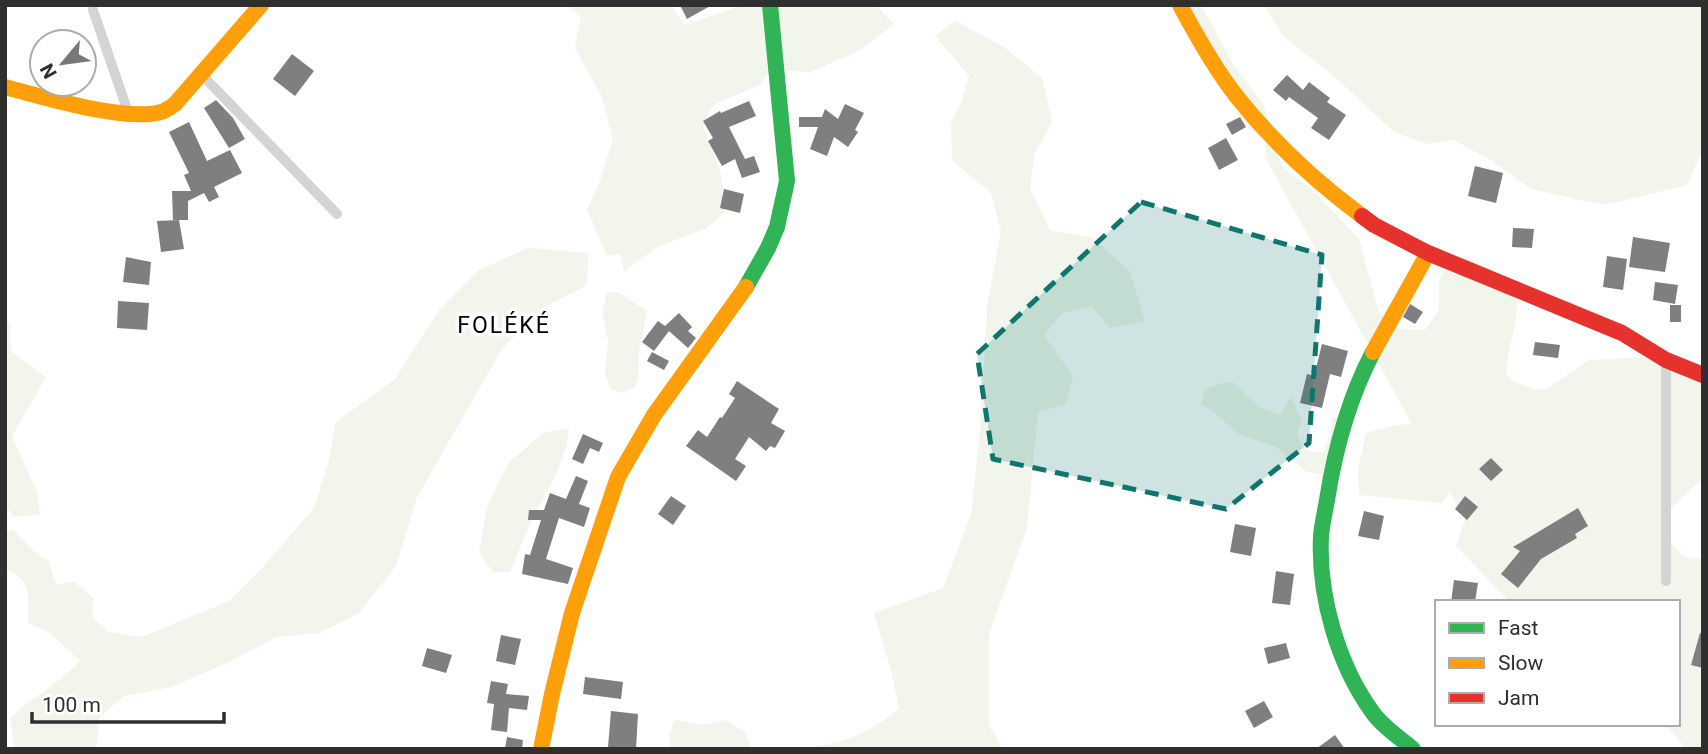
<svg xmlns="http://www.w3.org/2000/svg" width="1708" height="754" font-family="Roboto,sans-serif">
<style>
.green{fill:#f1f5ec}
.building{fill:#7f7f7f}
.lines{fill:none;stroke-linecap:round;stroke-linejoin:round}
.street{stroke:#d4d4d4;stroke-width:10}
.fast{stroke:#30b455;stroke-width:16}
.slow{stroke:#ff9f0a;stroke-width:16}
.jam{stroke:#e5322d;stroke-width:16}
.marked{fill:#0f766e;fill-opacity:0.2;stroke:#0f766e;stroke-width:5;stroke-dasharray:14 9;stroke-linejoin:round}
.labels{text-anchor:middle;stroke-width:7;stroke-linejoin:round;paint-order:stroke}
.quarter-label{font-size:23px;letter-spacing:2px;fill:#000;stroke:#fff}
</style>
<rect width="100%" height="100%" fill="#fff"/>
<path class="green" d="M567 5H671L684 25 744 5H876L894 24 860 50 811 72 771 70 759 85 713 105 703 125 721 174 725 212 707 228 657 247 624 272 620 254 607 256 587 210 600 181 613 139 602 97 575 48 581 16Z
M1186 5H1201L1234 66 1264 106 1282 167 1313 190 1359 239 1379 313 1400 329 1425 330 1439 310V282L1444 271 1464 256C1480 265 1505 274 1514 291 1524 308 1505 353 1506 374L1514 382 1536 390 1548 388 1589 360 1655 357 1700 381 1703 386V478L1661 518C1673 542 1672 559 1703 559V749H1684L1681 742 1664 724H1678V602H1510L1456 546 1465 520 1450 492 1442 503 1359 495 1358 470 1366 433 1397 425 1412 424 1266 159V139L1249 129 1240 113 1202 61Z
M1264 5H1703V150L1687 185 1605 205 1531 189 1491 160 1453 140 1428 144 1394 132 1336 78 1283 36Z
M955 21 1004 47 1042 78 1052 122 1034 155 1030 189 1050 230 1094 238 1130 272 1145 321 1110 328 1092 307 1062 313 1044 335 1073 376 1066 404 1038 412 1027 528 989 634V725L1003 749H802C847 741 863 737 899 709L892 674 874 613 943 588 971 514 980 432 987 306 1001 232 991 193 952 160 951 124 961 103 969 76 935 36Z
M528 248 589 253 586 286 546 306 502 349 417 497 396 566 358 614 319 633 276 637 233 660 172 687 124 696 100 717 96 749H15L10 718C32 697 59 684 80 661L49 632 28 623C28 598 33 579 5 570V534L12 529 39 556 49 560 56 585 73 581 93 597V618L109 632 142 637 229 601 262 568 314 508 329 461 336 422 395 379 439 310 479 270Z
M618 292 647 311 639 351 638 377 635 387 623 393 610 389 605 373 608 341 602 312 607 293Z
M5 317 10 325 11 351 46 377 12 436 37 492 40 515 13 516 5 505Z
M1233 382 1260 408 1280 415 1291 396 1302 422 1297 433 1302 447 1312 452 1323 453 1332 429V418H1340C1340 436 1346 454 1341 470L1325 475 1307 472 1276 447 1238 434 1214 412 1201 404 1205 390 1218 384Z
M569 428 566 447 555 477 532 519 510 572H493L479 552 487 508 509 462 543 433Z
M675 720 702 725 727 720 746 733 751 749H671L669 734Z"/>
<path class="building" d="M680 5H712L687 19Z
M292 54 314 71 295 96 273 79Z
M1287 75 1303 90 1309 82 1330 98 1327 102 1346 115 1329 140 1311 128 1318 118 1289 97 1286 101 1273 90Z
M216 100 233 118 245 139 229 148 204 108Z
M749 101 756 116 729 127 745 159 754 156 760 172 742 178 735 159 722 166 708 141 713 138 703 121 720 111 721 113Z
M845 104 864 113 855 130 858 132 848 147 834 137 827 156 810 149 818 127H799V117H822L825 109 838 119Z
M1240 117 1246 127 1232 135 1226 124Z
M189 122 207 161 230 150 242 173 214 187 219 197 209 202 204 193 188 201V220H173L172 191H191L184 175 189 173 169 132Z
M1226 138 1238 160 1219 170 1208 148Z
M1475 166 1503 173 1496 203 1468 196Z
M724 189 744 194 740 213 720 208Z
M179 220 184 249 161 252 157 221Z
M1513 228 1534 229 1532 248 1512 247Z
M1633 237 1670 243 1665 272 1629 267Z
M1607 256 1627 259 1623 290 1603 287Z
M126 257 151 262 149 285 123 282Z
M1655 282 1678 285 1675 304 1653 300Z
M118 301 149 303 147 330 117 328Z
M1410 304 1423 312 1415 324 1403 317Z
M1670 305H1681V322H1670Z
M679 313 692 327 688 331 696 338 688 348 669 331 654 351 642 342 658 321 665 326Z
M1535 342 1560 345 1558 358 1533 355Z
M1322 344 1348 351 1341 377 1330 374 1322 408 1300 403 1307 374 1314 376Z
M652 352 669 361 664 370 647 361Z
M737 381 779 409 771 423 785 431 775 448 770 446 766 451 749 437 735 459 746 466 736 481 686 446 698 430 707 437 720 417 722 418 735 398 729 394Z
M583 434 603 443 599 452 590 448 583 464 572 459Z
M1491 458 1503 470 1491 481 1479 469Z
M576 476 588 481 579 504 590 508 584 527 559 518 546 559 573 568 568 584 522 574 525 554 530 555 541 520H528L529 510H544L550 493 566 499Z
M671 496 686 506 673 525 658 514Z
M1465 496 1478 507 1467 520 1455 509Z
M1578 508 1588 526 1575 534 1577 538 1541 559 1518 588 1501 574 1520 551 1513 547Z
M1364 511 1384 516 1379 540 1358 536Z
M1235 524 1256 528 1251 556 1230 552Z
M1276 571 1294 574 1290 605 1272 603Z
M1454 580 1478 583 1475 602H1451Z
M1700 633 1703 634V668L1691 665Z
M501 635 521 639 515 665 496 661Z
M1286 643 1290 658 1268 664 1264 648Z
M427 648 452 655 446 673 422 666Z
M585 677 623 682 621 699 583 694Z
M491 681 508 684 506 694 529 696 527 710 509 708 507 732 491 730 494 704 487 703Z
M1264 701 1273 717 1254 728 1245 711Z
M611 711 638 714 636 749 608 747Z
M1335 735 1345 749H1316Z
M507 737 523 740 522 749H505Z"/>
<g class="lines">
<path class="street" d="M93 10 128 112
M201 74 337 214
M1666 360V581"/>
<path class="fast" d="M746 287 768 248 777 227 787 181 770 5
M1373 352C1349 398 1335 449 1327 500 1325 512 1322 524 1321 536 1318 596 1338 665 1373 713 1383 727 1400 738 1413 749"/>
<path class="slow" d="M1180 5C1197 37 1215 69 1237 97 1273 142 1316 182 1362 216
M5 87C43 97 124 122 161 112 166 111 171 107 175 104L261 5
M1373 352 1428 253
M541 749 552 694 572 613 618 477 654 415 746 287"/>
<path class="jam" d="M1362 216 1374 225 1428 253 1622 333 1666 360 1703 375"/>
</g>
<path class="marked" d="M1141 202 1322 255 1309 443 1226 509 993 459 977 354Z"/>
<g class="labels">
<g class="quarter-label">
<text x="504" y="333">FOLÉKÉ</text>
</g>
</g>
<rect width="1708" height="754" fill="none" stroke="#2f2f2f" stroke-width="14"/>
<rect x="1435" y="600" width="245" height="126" fill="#ffffff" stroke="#acacac" stroke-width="2"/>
<rect x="1449" y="623" width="35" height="10" fill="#30b455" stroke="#acacac" stroke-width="2"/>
<text x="1498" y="635" font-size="21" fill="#2f2f2f">Fast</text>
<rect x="1449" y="658" width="35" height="10" fill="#ff9f0a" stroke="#acacac" stroke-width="2"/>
<text x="1498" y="670" font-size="21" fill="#2f2f2f">Slow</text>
<rect x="1449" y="693" width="35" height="10" fill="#e5322d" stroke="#acacac" stroke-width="2"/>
<text x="1498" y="705" font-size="21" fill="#2f2f2f">Jam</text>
<g transform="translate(63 63) rotate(241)"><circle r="33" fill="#ffffff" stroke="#acacac" stroke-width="2"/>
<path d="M0-5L12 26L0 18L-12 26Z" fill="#787878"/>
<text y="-10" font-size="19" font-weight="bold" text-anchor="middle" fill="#2f2f2f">N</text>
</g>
<path d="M32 712v10h192v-10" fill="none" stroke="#2f2f2f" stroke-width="3.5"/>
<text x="42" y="712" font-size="21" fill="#2f2f2f" stroke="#ffffff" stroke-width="5" paint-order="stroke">100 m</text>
</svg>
